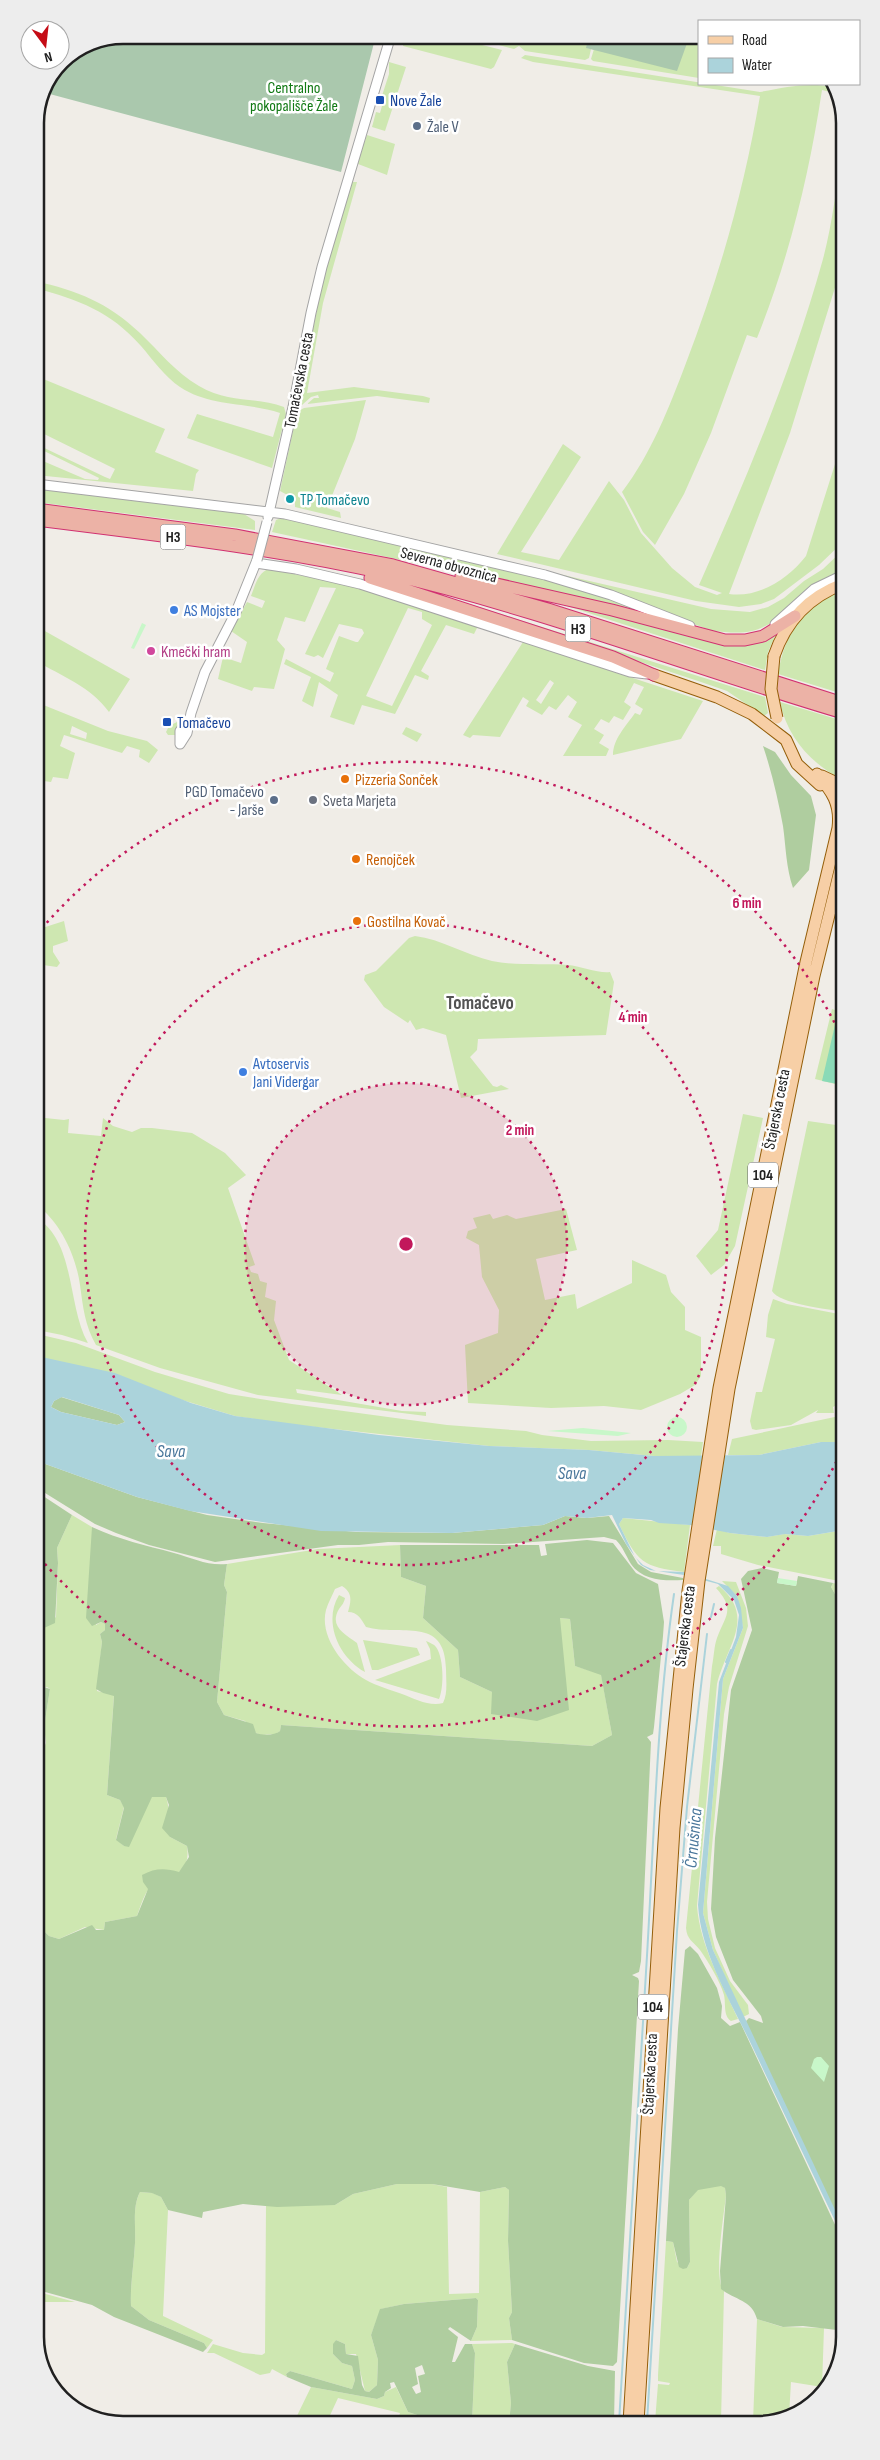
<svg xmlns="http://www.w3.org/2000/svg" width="880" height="2460" font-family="'Sofia Sans Condensed',sans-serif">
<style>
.grass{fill:#cee7b1;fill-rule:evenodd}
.forest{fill:#afcd9f;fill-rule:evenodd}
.cemetery{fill:#aac8ad}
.park{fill:#c8f7c9}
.pitch{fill:#8adab7}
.water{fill:#abd3db;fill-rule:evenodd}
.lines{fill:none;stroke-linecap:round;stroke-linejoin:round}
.stream{stroke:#abd3db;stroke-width:2}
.tertiary-casing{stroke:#a4a4a4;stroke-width:11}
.primary-casing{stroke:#945e09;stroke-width:13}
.trunk-casing{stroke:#d13171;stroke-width:13}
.tertiary{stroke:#fff;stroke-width:9}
.primary{stroke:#f7cfa6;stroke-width:11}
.trunk{stroke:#ecb2a6;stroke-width:11}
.tertiary-bridge-casing{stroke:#a4a4a4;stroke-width:11;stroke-linecap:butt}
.primary-bridge-casing{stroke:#945e09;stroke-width:13;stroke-linecap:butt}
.tertiary-bridge{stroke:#fff;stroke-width:9}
.primary-bridge{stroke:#f7cfa6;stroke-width:11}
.ring{fill:none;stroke:#c2185b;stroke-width:2.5;stroke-dasharray:2.5 5}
.transit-dot{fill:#1a4fb4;stroke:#fff;stroke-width:2}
.service-dot{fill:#5c6f8a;stroke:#fff;stroke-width:2}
.culture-dot{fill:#0f9aa8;stroke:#fff;stroke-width:2}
.shop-dot{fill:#3f7fe0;stroke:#fff;stroke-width:2}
.hotel-dot{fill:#d1479c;stroke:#fff;stroke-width:2}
.food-dot{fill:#e8710a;stroke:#fff;stroke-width:2}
.worship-dot{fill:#6b7280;stroke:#fff;stroke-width:2}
.labels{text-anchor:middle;stroke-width:5;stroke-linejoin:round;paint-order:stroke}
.shield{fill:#fff;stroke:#636363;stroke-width:1}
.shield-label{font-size:15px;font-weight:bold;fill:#202020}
.park-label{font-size:16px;fill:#127a15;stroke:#fff}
.transit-label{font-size:16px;fill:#164399;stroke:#fff;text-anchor:start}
.service-label{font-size:16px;fill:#4e5e75;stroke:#fff;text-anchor:start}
.street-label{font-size:16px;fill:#202020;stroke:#fff}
.culture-label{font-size:16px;fill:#0d838f;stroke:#fff;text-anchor:start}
.shop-label{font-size:16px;fill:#366cbe;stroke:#fff;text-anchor:start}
.hotel-label{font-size:16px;fill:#b23c85;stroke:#fff;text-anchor:start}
.food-label{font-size:16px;fill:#c56008;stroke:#fff;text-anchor:start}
.worship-label{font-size:16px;fill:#5b616d;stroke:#fff;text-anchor:start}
.water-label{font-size:18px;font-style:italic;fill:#4b789c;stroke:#fff}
.quarter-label{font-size:19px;font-weight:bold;fill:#535353;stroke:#fff}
.rim{fill:none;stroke:#202020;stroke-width:2.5}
.centre{fill:#c2185b;stroke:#fff;stroke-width:2.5}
.ring-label{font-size:15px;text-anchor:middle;font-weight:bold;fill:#c2185b;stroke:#fff;stroke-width:5;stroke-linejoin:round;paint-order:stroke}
</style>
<rect width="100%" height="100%" fill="#f0ede7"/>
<path class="grass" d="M405 35H443L502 50 494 67 491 69 403 46Z
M461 35H592L587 48 591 49 589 58 585 60 525 51 519 46 514 49Z
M600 35H699V78L593 61 591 59 594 49 596 50Z
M525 55 760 92C786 87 808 82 834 87L838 94 822 90C809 176 789 258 757 338L747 335 711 433 684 494 655 545 643 532 622 492C651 454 669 408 686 363 720 274 744 190 760 96L533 62 521 58Z
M389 62 406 67 385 131 372 127 376 112 380 113 382 106 379 105 389 74Z
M367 135 395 144 387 175 358 164 363 141H365Z
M842 155V265L790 433 729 594C759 598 788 579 806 556L842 442 843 542 819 565 774 599 761 604 739 607 696 601 497 554 563 444 581 457 521 552 559 560 609 481 624 500 641 533 672 568 695 587 717 595 722 593 699 585C746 479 792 371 823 259 832 225 836 189 842 155Z
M351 182H357L323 303 307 393 354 387 423 396 430 398 429 403 377 396 307 404 314 398H319L318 395 311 397 302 405 298 402 323 280Z
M35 281C78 291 107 302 140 333 160 352 175 372 199 386 229 404 255 396 284 407L286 414 272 468 187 438 197 414 273 437 280 413C248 402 210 407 180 387 165 377 153 360 141 346 110 311 79 300 35 288Z
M36 376 165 429 155 452 199 470 196 474 193 491 36 475V458L85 479 98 480 99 478 36 447V444L105 477 110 479 115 469 36 430Z
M366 400 355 439 327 508 340 512 341 518 295 507V499L280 491 297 412 304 408Z
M36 489 244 514 255 521V530L36 502Z
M284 517 544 578 583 589 653 615 272 532 276 520Z
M843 550V573C818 590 780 624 752 631 739 634 726 632 713 631L546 571 711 609 750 612 768 607 784 598 804 581 823 569Z
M269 569 358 587 478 626 474 634 446 625 421 671 429 676 428 680 415 675 395 714 362 705 354 725 330 717 338 695 319 682 313 707 302 701 311 677 284 664 286 659 330 682 334 673 326 669 339 636 356 642H358L364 633 362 629 339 624 323 658 318 655 314 657 305 654 336 588 320 587 305 622 285 617 277 640 285 649 274 689 254 687 252 691 218 679 223 657 241 663 247 642 231 631 247 602 262 608 265 601 251 596C255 586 258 572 269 569ZM408 608 422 612V619L432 625 392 706 366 696Z
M843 590V694L778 674C785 632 803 607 843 590Z
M536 596 711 640 775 636 768 652 765 670Z
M466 603 765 697 768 713 764 716 727 691 701 682 465 604Z
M36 626 130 679 109 712C91 687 62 676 36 661Z
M523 642 703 701 681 739 613 755C613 739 626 726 635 713L640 715 643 709 635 704 644 687 634 683 624 702 631 707 623 720 614 716 609 723 601 719 594 729 604 735 599 743 609 749 606 756H563L582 725 568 717 577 702 568 695 556 710 549 706 542 715 526 706 529 701 523 697 500 737 473 735 470 738 463 735ZM550 680 554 683 541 704 536 700Z
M36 702 108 731 147 741 158 750 149 763 139 757 140 750 127 746 122 753 64 735 60 746 75 753 68 779 53 777 51 782 36 780ZM72 726 87 733 86 739 70 734Z
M780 702 843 721V780C811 764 787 737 780 702Z
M183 719 175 735H168L166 732 169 726Z
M406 727 422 734 417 742 402 734Z
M64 921 68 941 53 946V952L60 963 57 967 36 964V930Z
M415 936C441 939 466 955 492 961 516 966 543 963 568 965 580 966 600 974 610 972L614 982 606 1035 478 1039 477 1050 470 1057 493 1086 497 1087 501 1085 509 1089 461 1098 446 1035 423 1028 416 1030 410 1020 408 1023 384 1007 364 980 365 975 376 971 409 938Z
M832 1009 843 1013V1086L815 1079Z
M743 1114 763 1118 735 1246 724 1265 711 1275 696 1256 718 1230Z
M36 1117 64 1120 69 1119 68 1133 101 1136 103 1118 113 1126 132 1132 141 1128H152L192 1133 225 1153 246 1175 228 1188 255 1265 249 1267 251 1272 258 1274 260 1281 267 1283 265 1297 276 1301 274 1320 289 1360 342 1395 296 1389 297 1393 402 1411 426 1412V1416L258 1395 160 1368 96 1345C85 1326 83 1307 80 1285 76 1256 61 1223 37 1205Z
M808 1121 843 1126 844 1312C828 1309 779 1304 772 1291Z
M566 1209 577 1250 536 1259 545 1300 575 1294 577 1309 632 1283V1260L666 1275 671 1292 685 1307V1330L701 1337V1376L695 1385 680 1394 641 1410 604 1406 551 1408 468 1403 465 1345 498 1333 499 1310 482 1277 479 1245 466 1238 468 1231 477 1228 473 1218 490 1214 493 1219 507 1215 516 1219Z
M37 1218C76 1243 67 1306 88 1343L62 1335 37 1330Z
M773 1299 787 1304 844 1315V1413H838L841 1403 833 1407 834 1413H816L818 1410 791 1425 756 1430 752 1429 750 1421 756 1392H762L775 1339 766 1337 768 1315Z
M37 1334 76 1343 155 1372 229 1394 292 1404 447 1425 526 1431 542 1435 591 1441 668 1440 703 1442 701 1456H654L589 1450 489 1446 279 1423 235 1416 37 1356Z
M844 1415V1442H821L759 1455H728L732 1439Z
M72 1515 92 1527 96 1625 101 1622 105 1624V1630L100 1634 102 1642 97 1691 114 1695 107 1795 120 1800 124 1807 116 1839 124 1846 152 1796 166 1797C170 1808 169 1824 170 1837L187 1846C192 1881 162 1873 148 1890 143 1897 140 1908 137 1916L105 1922 104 1930 85 1927 59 1939 49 1936 44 1931 39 1891 37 1751H42L46 1743 44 1727 50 1689 47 1687H37V1628H44L56 1617 58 1563 57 1548Z
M623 1518 690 1525 684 1572C643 1567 637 1562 619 1524Z
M717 1529 730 1533 767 1537 784 1534 808 1536 844 1530V1582L758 1565 721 1554V1546H713Z
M400 1545 401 1577 426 1586 423 1618 458 1650 460 1677 492 1692 560 1618 570 1619 575 1666 601 1674 612 1735 592 1746 281 1725 280 1731 276 1734 261 1735 256 1733 245 1721 224 1715 217 1702 227 1592 224 1585 227 1564 318 1549ZM342 1586C353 1593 351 1601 348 1612 358 1612 361 1619 366 1627 401 1637 445 1615 446 1669 446 1680 448 1693 443 1703 430 1707 415 1699 402 1694 391 1690 377 1686 366 1680 344 1668 319 1637 326 1610 328 1603 332 1596 335 1589Z
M722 1581 736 1582 746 1608 748 1626 729 1687 724 1714 707 1902 708 1919 715 1948 730 1981 748 2005 749 2014 743 2017 713 1950 703 1913 723 1679 743 1628 737 1596Z
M833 1583 844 1585V1602L839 1601 831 1587Z
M719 1586C757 1617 726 1647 717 1684L697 1906C700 1946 722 1983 738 2019L731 2021C723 2016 726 2004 724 1995 720 1981 709 1963 700 1950 693 1941 687 1940 686 1928L712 1666C714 1657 714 1646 717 1638 725 1616 736 1610 716 1588Z
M339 1595 345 1598C344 1603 342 1605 339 1609 329 1626 344 1634 357 1643L365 1672C338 1657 323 1621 339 1595Z
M363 1640 417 1648 420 1655 378 1670H372Z
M426 1641C430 1643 434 1644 436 1647 444 1658 444 1687 439 1699L375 1680 431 1659 430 1649Z
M397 2184H432L447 2187 449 2294 479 2293 480 2192 505 2187 509 2190 508 2241 512 2312 509 2318 512 2340 471 2341 477 2327 478 2300 476 2298 404 2304 381 2309 371 2335 378 2360 377 2385 369 2392 365 2391 356 2354H346L345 2344 336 2340 334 2344 333 2354 342 2363 352 2366 355 2380 352 2389 290 2371 286 2374 287 2377 272 2369 270 2373 260 2375 214 2353H207L213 2344 243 2353 262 2355 265 2353 266 2205H335L353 2194Z
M721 2185 725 2188 726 2196C724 2213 713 2281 724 2291L721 2422H655L658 2384 669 2385 670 2383 658 2381V2375L666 2241 673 2242 677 2262 687 2268 690 2262 689 2200 698 2189Z
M140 2192 153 2193 161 2197 168 2210 163 2316 213 2340 207 2348 204 2343 149 2320 131 2306C130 2284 134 2264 135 2243 136 2227 132 2207 140 2192Z
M38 2290 42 2293 75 2302H38Z
M757 2319 782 2327 824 2328 822 2387 791 2382 789 2416 780 2422H753Z
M512 2343 515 2344 507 2362 511 2403 509 2423H472L475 2353 472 2344Z
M311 2387 377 2399 384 2396 385 2392 396 2387 408 2412 442 2423 397 2424 400 2413 338 2398 326 2424H293Z"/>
<path class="forest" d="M763 746 775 752 791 775 811 796 816 815 809 870 793 888C786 867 786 848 783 826 778 799 772 773 763 746Z
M61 1397 119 1415 125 1422 117 1425 61 1412 51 1407 54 1401Z
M37 1461 137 1497 207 1515 263 1523 356 1532 452 1533 543 1525 565 1516 587 1518 609 1516 638 1564 651 1572 683 1578V1580C665 1581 643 1581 631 1564 626 1556 623 1547 616 1540L604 1537 504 1544 388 1542 359 1545H338L215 1562 149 1545 116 1533 95 1524 37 1488Z
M37 1492 72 1515 57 1548 58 1563 55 1623 44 1628H37Z
M92 1527C120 1540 145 1545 174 1553 193 1558 207 1566 227 1564L224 1585 227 1592 217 1702 224 1715 253 1724 256 1733C262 1735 274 1736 280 1731L281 1725 592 1746 612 1735 601 1675 575 1666 570 1619 560 1618 569 1710 537 1721 491 1714 492 1692 460 1677 458 1650 423 1618 426 1586 401 1577 400 1545H539L541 1556 547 1555 545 1544 587 1540 613 1543 636 1573 658 1584 664 1622 663 1636 654 1727 653 1734 647 1737 651 1742 641 1961 639 1972 632 1975 638 1978 639 1981 617 2362 613 2366 584 2363 512 2340 509 2318 512 2312 508 2241 509 2190 505 2187 480 2192 432 2184H397L353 2194 335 2205 277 2207 243 2204 203 2212 202 2218 168 2210 161 2197 152 2193 140 2192C132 2207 136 2227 135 2243 134 2264 130 2284 131 2306L149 2320 204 2343 207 2348 203 2352 114 2317 92 2305 38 2290 37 1832 40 1834 39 1891 44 1931 49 1936 59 1939 92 1925 96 1930H104L105 1922 137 1916 148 1889 143 1882 142 1875C155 1868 165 1868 179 1872L189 1857 187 1846 170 1837 162 1828 169 1805 166 1797H152L129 1847 124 1846 116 1840 124 1808 120 1800 107 1795 114 1696 103 1693 96 1689 102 1642 100 1634 105 1630V1624L101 1622 92 1626 86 1618Z
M762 1568 779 1572 777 1583 796 1586 798 1576 833 1583 831 1587 839 1601 844 1602 845 2233 748 2028 746 2021 749 2018 763 2023 761 2016 733 1980 716 1937 711 1909 715 1838 731 1690 752 1630 741 1579 748 1571Z
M41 1686 50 1689 44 1727 45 1747 42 1751H37V1687Z
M690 1946 698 1954 717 1988 722 2006 721 2018 730 2026 740 2022 845 2246V2331L803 2326 783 2327 757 2319C752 2300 735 2300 721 2289L720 2271 726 2196 725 2188 721 2186 698 2190 689 2200 690 2262 687 2268 683 2269 679 2267 673 2242 666 2241 678 2029 685 1950Z
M476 2298 478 2300 477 2327 471 2341 450 2327 448 2329 458 2337 452 2362H455L465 2344H472L475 2353 472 2423H442L408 2412 394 2382 390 2383 391 2388 385 2392 384 2396 377 2399 311 2387 287 2377 286 2374 290 2371 352 2389 355 2380 352 2366 342 2363 333 2354V2344L336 2340 345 2344 346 2354 358 2356 362 2385 365 2391 369 2392 377 2385 378 2360 371 2335 380 2309 404 2304ZM422 2365 425 2374 418 2376 421 2392 416 2394 412 2387 418 2384 415 2368Z
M515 2344 588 2366 615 2371 614 2423H509L511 2403 507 2362Z"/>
<path class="cemetery" d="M123 35H376L341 172 46 93 61 61 90 42Z
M589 35H690L677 71 586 48Z"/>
<path class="park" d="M142 623 146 625 134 649 131 648Z
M667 1427a10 10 0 1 1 20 0a10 10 0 1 1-20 0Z
M583 1428 631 1433 618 1436 547 1431Z
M778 1578 797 1581 796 1586 777 1583Z
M817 2057H821L829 2066 824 2082 811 2068 814 2059Z"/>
<path class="pitch" d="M838 1012 843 1014V1085L822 1081Z"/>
<path class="water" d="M37 1356 115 1373 191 1403 235 1416 379 1435 489 1446 589 1450 654 1456 759 1455 821 1442H844V1530L808 1536 785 1534 767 1537 730 1533 690 1525 659 1523 651 1520 623 1518 619 1524 635 1557 643 1565 656 1571 684 1572 728 1586 737 1596 741 1608 743 1628 723 1679 703 1913 713 1950 845 2231V2242C814 2177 783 2111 752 2046 731 2002 701 1954 698 1905L719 1682 736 1637 739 1615 734 1600 718 1584 684 1575 650 1570 641 1565 626 1544 612 1515 587 1518 565 1516 543 1525 452 1533 321 1531 190 1511 137 1497 37 1461ZM62 1397 119 1415 125 1422 117 1425 61 1412 51 1407 54 1401Z"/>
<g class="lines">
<path class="stream" d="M711 1617 714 1604
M726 1662 731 1650
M647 2422 677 1931 687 1807 707 1634
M619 2423C627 2272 637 2122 646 1972 654 1846 656 1719 674 1594"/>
<defs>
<path id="tertiary" d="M36 484 285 514 545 575 611 595 690 626
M268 517 293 407 311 313 322 267 391 35
M256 563 296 569 360 584 630 672 647 674
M775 624 814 589 843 575
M180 744 187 733 191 713 205 672 236 612 257 560
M180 744V731L189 719"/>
<path id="primary" d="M774 656C786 621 808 597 843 584
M654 675 717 697 752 714 786 740 797 764 820 785
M822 776 843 786
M629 2423 666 1808 688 1591 719 1388 806 962 838 828C841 804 832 791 817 774
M638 2423 674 1828 687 1689 699 1581 729 1389 814 976 843 858"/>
<path id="trunk" d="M36 509 235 535 393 565 548 609 843 703
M36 520C154 535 271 548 387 574 541 610 691 668 843 713
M461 576 612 610 725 640H745L763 636 795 616
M370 578 613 657 654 675"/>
</defs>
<use href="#tertiary" class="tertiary-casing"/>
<use href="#primary" class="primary-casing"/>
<use href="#trunk" class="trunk-casing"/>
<use href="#tertiary" class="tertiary"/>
<use href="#primary" class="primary"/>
<use href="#trunk" class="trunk"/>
<defs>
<path id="tertiary-bridge" d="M257 560 267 522"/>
<path id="primary-bridge" d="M774 656 771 689 777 718"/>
</defs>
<use href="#tertiary-bridge" class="tertiary-bridge-casing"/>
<use href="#primary-bridge" class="primary-bridge-casing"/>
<use href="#tertiary-bridge" class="tertiary-bridge"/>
<use href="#primary-bridge" class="primary-bridge"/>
</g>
<circle cx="406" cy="1244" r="161" fill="#c2185b" fill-opacity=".12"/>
<g class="ring">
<circle cx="406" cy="1244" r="161"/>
<circle cx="406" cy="1244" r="321"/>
<path d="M843 1448A482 482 0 0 1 39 1557M37 934A482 482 0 0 1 843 1040"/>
</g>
<g class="transit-dot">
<rect x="375" y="95" width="10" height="10" rx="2.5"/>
<rect x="162" y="717" width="10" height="10" rx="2.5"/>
</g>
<g class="service-dot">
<circle cx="417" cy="126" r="5"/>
<circle cx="274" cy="800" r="5"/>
</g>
<circle class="culture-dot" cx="290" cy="499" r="5"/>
<g class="shop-dot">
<circle cx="174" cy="610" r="5"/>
<circle cx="243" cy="1072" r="5"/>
</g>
<circle class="hotel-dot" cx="151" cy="651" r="5"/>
<g class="food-dot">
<circle cx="345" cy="779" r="5"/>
<circle cx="356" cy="859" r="5"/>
<circle cx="357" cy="921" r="5"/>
</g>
<circle class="worship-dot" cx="313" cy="800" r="5"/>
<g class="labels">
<g class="shield">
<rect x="160.5" y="524.5" width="25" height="25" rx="4"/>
<rect x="565.5" y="616.5" width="25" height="25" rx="4"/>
<rect x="748" y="1162.5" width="30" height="25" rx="4"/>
<rect x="638" y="1994.5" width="30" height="25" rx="4"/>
</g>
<g class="shield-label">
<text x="173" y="542">H3</text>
<text x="578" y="634">H3</text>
<text x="763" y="1180">104</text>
<text x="653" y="2012">104</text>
</g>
<g class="park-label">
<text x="294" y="93">Centralno<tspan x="294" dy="18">pokopališče Žale</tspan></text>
</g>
<g class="transit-label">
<text x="390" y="106">Nove Žale</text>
<text x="177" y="728">Tomačevo</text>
</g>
<g class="service-label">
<text x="427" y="132">Žale V</text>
<text x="264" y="797" text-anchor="end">PGD Tomačevo<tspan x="264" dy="18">- Jarše</tspan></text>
</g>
<g class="street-label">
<text transform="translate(298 380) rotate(-79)" y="6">Tomačevska cesta</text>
<text transform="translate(449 564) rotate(15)" y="6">Severna obvoznica</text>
<text transform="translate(776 1109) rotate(-79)" y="6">Štajerska cesta</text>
<text transform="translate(684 1626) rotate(-83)" y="6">Štajerska cesta</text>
<text transform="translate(649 2074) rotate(-87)" y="6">Štajerska cesta</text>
</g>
<g class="culture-label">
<text x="300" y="505">TP Tomačevo</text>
</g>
<g class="shop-label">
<text x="184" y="616">AS Mojster</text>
<text x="253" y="1069">Avtoservis<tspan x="253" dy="18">Jani Vidergar</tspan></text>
</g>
<g class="hotel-label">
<text x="161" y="657">Kmečki hram</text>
</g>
<g class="food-label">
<text x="355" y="785">Pizzeria Sonček</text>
<text x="366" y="865">Renojček</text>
<text x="367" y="927">Gostilna Kovač</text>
</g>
<g class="worship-label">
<text x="323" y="806">Sveta Marjeta</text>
</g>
<g class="water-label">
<text x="171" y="1457">Sava</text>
<text x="572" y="1479">Sava</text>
<text transform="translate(693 1838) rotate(-85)" y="6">Črnušnica</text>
</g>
<g class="quarter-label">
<text x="480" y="1009">Tomačevo</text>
</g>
</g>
<path d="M0 0H880V2460H0ZM123 44H757A79 79 0 0 1 836 123V2337A79 79 0 0 1 757 2416H123A79 79 0 0 1 44 2337V123A79 79 0 0 1 123 44Z" fill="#ededed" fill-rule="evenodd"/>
<path class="rim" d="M123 44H757A79 79 0 0 1 836 123V2337A79 79 0 0 1 757 2416H123A79 79 0 0 1 44 2337V123A79 79 0 0 1 123 44Z"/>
<circle cx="406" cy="1244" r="8" class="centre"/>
<g class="ring-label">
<text x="747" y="908">6 min</text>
<text x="633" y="1022">4 min</text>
<text x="520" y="1135">2 min</text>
</g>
<rect x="698" y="20" width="162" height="65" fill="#ffffff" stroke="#a6a6a6"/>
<rect x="708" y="36" width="25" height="8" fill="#f7cfa6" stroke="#a6a6a6"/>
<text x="742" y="45" font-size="15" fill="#202020">Road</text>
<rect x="708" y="58" width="25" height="15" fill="#abd3db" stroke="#a6a6a6"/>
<text x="742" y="70" font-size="15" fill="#202020">Water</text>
<g transform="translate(45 45) rotate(165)"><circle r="24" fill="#ffffff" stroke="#a6a6a6"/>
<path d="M0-4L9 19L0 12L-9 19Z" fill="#c50c16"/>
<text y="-8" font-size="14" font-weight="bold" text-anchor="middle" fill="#202020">N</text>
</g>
</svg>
